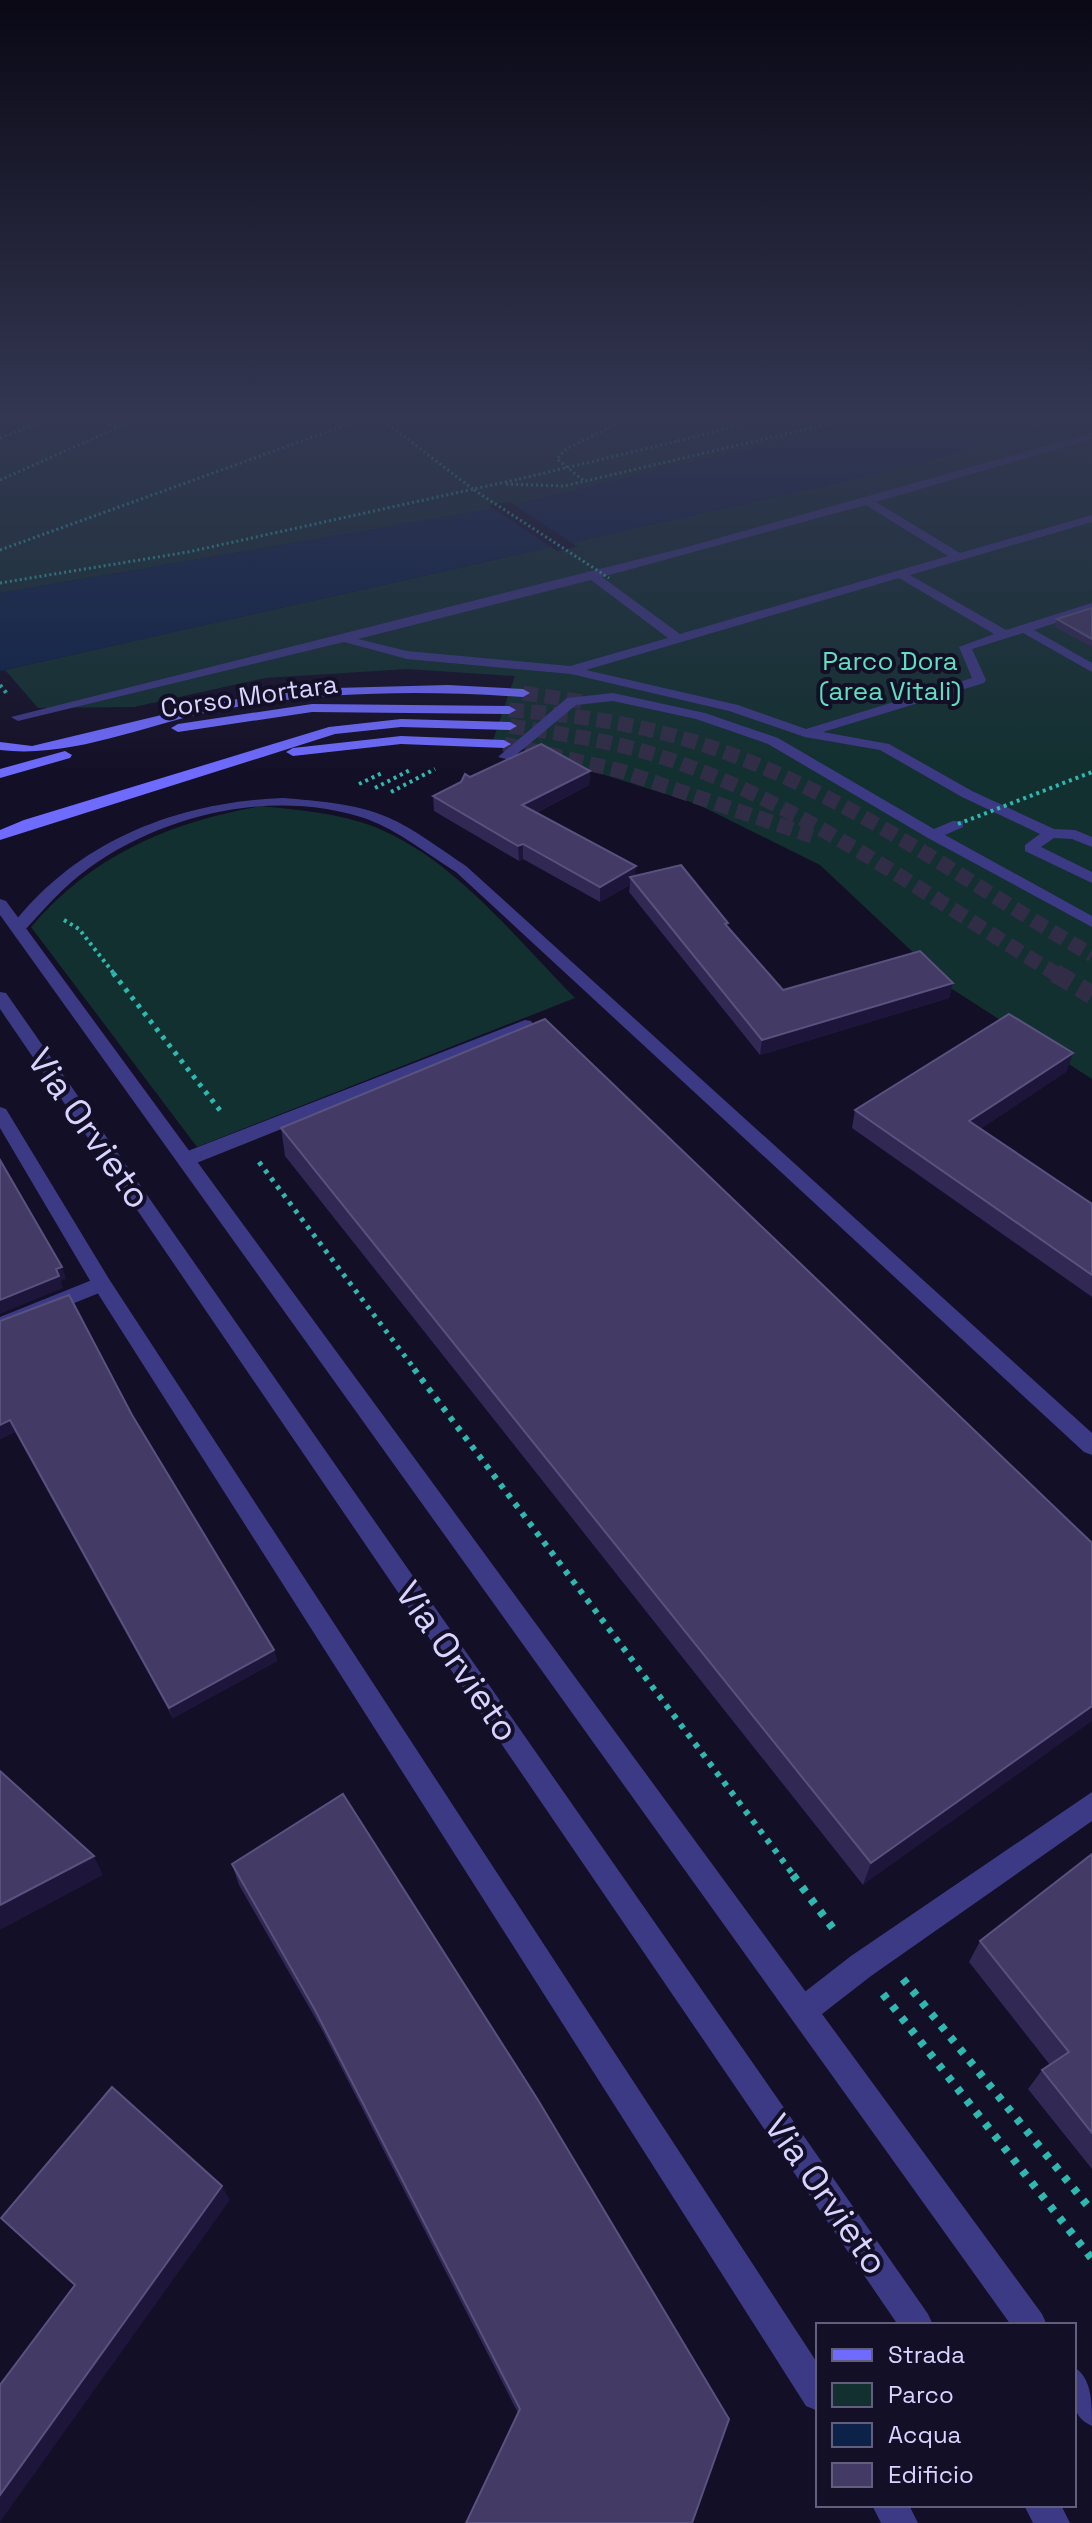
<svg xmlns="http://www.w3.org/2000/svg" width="1092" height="2523" font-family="'Space Grotesk',sans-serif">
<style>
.green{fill:#12302f}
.water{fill:#0c2248}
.pier{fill:#130f26}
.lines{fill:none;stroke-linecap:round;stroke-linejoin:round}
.secondary-tunnel-far1{stroke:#312d47;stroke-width:15;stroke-dasharray:15 7;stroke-linecap:butt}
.secondary-tunnel{stroke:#312d47;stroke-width:19;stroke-dasharray:19 9;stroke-linecap:butt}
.path-far4{stroke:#2fb8b0;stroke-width:3;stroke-dasharray:2 3;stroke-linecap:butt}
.path-far3{stroke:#2fb8b0;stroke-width:4;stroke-dasharray:3 4;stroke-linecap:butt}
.path-far2{stroke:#2fb8b0;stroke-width:5;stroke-dasharray:4 6;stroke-linecap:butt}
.path-far1{stroke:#2fb8b0;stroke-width:6;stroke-dasharray:5 7;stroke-linecap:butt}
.path{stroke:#2fb8b0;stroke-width:8;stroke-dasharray:6 9;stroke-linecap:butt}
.service{fill:#3d3a85;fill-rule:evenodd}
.pedestrian{fill:#3d3a85;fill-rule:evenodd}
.minor{fill:#3d3a85;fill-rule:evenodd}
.tertiary{fill:#3d3a85;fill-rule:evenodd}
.secondary{fill:#6f6bff;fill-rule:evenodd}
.path-bridge-far1{stroke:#2fb8b0;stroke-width:3;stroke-dasharray:2 3;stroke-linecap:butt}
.path-bridge{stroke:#2fb8b0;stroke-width:4;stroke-dasharray:3 4;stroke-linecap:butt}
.wall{fill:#312854}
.shaded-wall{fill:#1d163a}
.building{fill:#433a66;stroke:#5a527e;stroke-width:2}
.labels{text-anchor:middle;stroke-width:8;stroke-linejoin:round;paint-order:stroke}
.far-park-label{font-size:26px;fill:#5fe0c0;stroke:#130f26}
.far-street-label{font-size:26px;fill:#d9d4ff;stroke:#130f26}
.near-street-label{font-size:36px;fill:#d9d4ff;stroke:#130f26}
</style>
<rect width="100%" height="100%" fill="#130f26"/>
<path class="green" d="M20 421H865L515 505 0 593V429Z
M1059 421H1092V1079L952 989 820 865 697 804 493 740 515 676 407 669 265 678 134 707 38 708 5 670 912 466Z
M261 806C299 810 339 813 375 827 456 860 515 938 575 998L197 1147 31 927C92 855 170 822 261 806Z"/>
<path class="water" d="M865 421H1059L912 466 0 671V593L515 505Z"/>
<path class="pier" d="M510 502 578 547 557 551 488 505Z"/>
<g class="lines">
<path class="secondary-tunnel-far1" d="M523 693 585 702
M509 710C584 715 659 727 730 754 859 802 973 887 1092 955
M510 726C562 734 615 741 665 758 807 805 930 899 1058 975
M504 744 621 771 812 836"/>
<path class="secondary-tunnel" d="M1055 973 1092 995"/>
<path class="path-far4" d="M100 421 119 427 131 421
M384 421 474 490
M0 438 43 421
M678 441 756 421
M0 480 119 427
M583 480 557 459 566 449 623 421
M506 484 564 486 841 421
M0 550 357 421
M0 583 188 552 519 479"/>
<path class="path-far3" d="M0 685 8 695
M359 784 382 773
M375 788 412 769
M391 792 435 769
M64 920 79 929 115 975"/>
<path class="path-far2" d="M113 973 222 1113
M259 1162 416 1371"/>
<path class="path-far1" d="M414 1369 795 1877"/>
<path class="path" d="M793 1875 838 1935
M903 1979 1092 2211
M883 1994 1092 2259"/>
<path class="service" d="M0 992 6 993 928 2314 933 2325H898L0 1009Z
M525 1020 531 1021 534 1025 531 1029 194 1164H180L178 1159 180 1154Z
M1024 2505H1061L1070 2523H1033Z"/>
<path class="pedestrian" d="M1092 433V439L876 502 960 553 1092 515V522L910 575 1006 630 1092 603V611L1034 630 1092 663V672L1023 633 972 649 986 680 984 683 823 732 889 744 972 791 1054 829 1075 830 1092 837V847L1072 839 1054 838 1041 847 1092 872V883L1025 851V845L1040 834 962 797 880 750 805 737 729 711 571 674 407 659 344 642 18 721 11 717 687 547ZM866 505 948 556 680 634 602 577ZM899 578 994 634 959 647 972 678 806 729 738 705 586 670ZM591 580 668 638 570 666 407 651 358 639Z
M613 693 705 713 778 738 934 829 953 821H963V827L945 835 1092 916V927L928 838 768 744 696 719 613 701 576 705 510 760 498 757 567 698Z"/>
<path class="minor" d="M283 798C318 801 354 803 387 817 415 829 440 849 466 866L1092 1433V1455L1084 1452 456 872C427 854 399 831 367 819 275 788 166 813 89 868 64 886 44 909 24 931H12L10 928C76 841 177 802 283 798Z
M102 1276 112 1284 109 1289 0 1333V1317Z
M1092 1792V1821L871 1976 813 2021 803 2025 793 2021 789 2011 793 2001 851 1956Z"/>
<path class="tertiary" d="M0 899 6 901 1042 2314 1047 2325H1011L0 915Z
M0 1107 6 1109 109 1279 818 2364V2411L806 2406 95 1289 0 1128Z
M1074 2367C1092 2378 1092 2402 1092 2426 1067 2415 1074 2391 1074 2367Z
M872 2505H909L918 2523H881Z"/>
<path class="secondary" d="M448 685 523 689 530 693 523 697C422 690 320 691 220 710 148 723 73 759 0 750V742L32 746 199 706 260 695 335 688Z
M312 704 509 706 516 710 509 714 312 712 178 732 171 728 178 724Z
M401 719 510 722 517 726 510 730 401 727 335 734 0 840V830L24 820 329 727Z
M401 736 504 740 511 744 504 748 401 744 293 756 286 752 293 748Z
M65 751 72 755 70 758 0 778V769Z"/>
<path class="path-bridge-far1" d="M519 479 678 441
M474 490 609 578"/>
<path class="path-bridge" d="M958 824 1092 772"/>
</g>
<path class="wall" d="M1092 608V647L1055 627 1057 619Z
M590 771 589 785 536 813 635 876 728 927 783 990 953 983 949 998 760 1055 629 892 630 885 600 902 523 859 519 861 434 811 433 796Z
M1067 1071 980 1129 1092 1204V1297L852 1128 855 1110Z
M281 1128 1092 1543 863 1885 285 1156Z
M0 1321 132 1415 274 1650 277 1661 173 1718 15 1432 0 1439Z
M1092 1854V2169L1028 2089 1042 2070 1050 2065 969 1962 980 1941Z
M232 1864 692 2523 518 2413 321 2028 239 1885Z"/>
<path class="shaded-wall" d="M590 771 589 785 522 820V805Z
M523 844V859L519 861 518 846Z
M636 866 635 881 630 877V885L600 902V887Z
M953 983 949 998 760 1055 762 1040Z
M1073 1053 1067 1071 965 1139 969 1121Z
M62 1267 66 1279 61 1281 63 1288 0 1314V1300Z
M10 1420 15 1432 0 1439V1425Z
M274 1650 277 1661 173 1718 169 1708Z
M1092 1706V1721L863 1885 871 1863Z
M94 1856 103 1875 0 1930V1905Z
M222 2186 230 2200 0 2522V2495Z"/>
<path class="building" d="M1092 608V639L1057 619Z
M541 744 590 771 522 805 636 866 600 887 523 844 518 846 433 796 461 782 465 774 470 777Z
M681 865 728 923 725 924 783 990 920 951 953 983 762 1040 630 877Z
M1009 1014 1073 1053 969 1121 1092 1204V1275L855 1110Z
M545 1019 1092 1543V1706L871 1863 281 1128Z
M0 1160 62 1267 56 1269 59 1276 0 1300Z
M69 1295 132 1415 274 1650 169 1708 10 1420 0 1425V1321Z
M0 1771 94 1856 0 1905Z
M343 1794 538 2100 729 2419 692 2523H466L520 2409 315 2010 232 1864Z
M1092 1854V2133L1042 2070 1069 2052 980 1941Z
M112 2087 222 2186 0 2495V2385L75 2285 1 2218Z"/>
<linearGradient id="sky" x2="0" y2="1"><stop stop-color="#0a0815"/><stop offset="0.54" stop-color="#333752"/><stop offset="1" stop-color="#333752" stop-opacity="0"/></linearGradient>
<rect width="1092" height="775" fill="url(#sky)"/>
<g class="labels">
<g class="far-park-label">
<text x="890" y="670">Parco Dora<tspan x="890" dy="30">(area Vitali)</tspan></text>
</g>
<g class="far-street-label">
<text transform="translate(249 696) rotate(-8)" y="9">Corso Mortara</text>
</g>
<g class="near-street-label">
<text transform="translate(90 1128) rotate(55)" y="13">Via Orvieto</text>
<text transform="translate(458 1661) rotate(55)" y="13">Via Orvieto</text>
<text transform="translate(827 2194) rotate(55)" y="13">Via Orvieto</text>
</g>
</g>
<rect x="816" y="2323" width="260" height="184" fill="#130f26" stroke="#625e7d" stroke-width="2"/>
<rect x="832" y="2349" width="40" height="12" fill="#6f6bff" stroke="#625e7d" stroke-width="2"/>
<text x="888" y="2363" font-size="24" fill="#d9d4ff">Strada</text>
<rect x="832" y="2383" width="40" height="24" fill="#12302f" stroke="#625e7d" stroke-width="2"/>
<text x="888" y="2403" font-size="24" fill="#d9d4ff">Parco</text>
<rect x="832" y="2423" width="40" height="24" fill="#0c2248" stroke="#625e7d" stroke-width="2"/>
<text x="888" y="2443" font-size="24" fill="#d9d4ff">Acqua</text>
<rect x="832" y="2463" width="40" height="24" fill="#433a66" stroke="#625e7d" stroke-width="2"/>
<text x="888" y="2483" font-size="24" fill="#d9d4ff">Edificio</text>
</svg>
